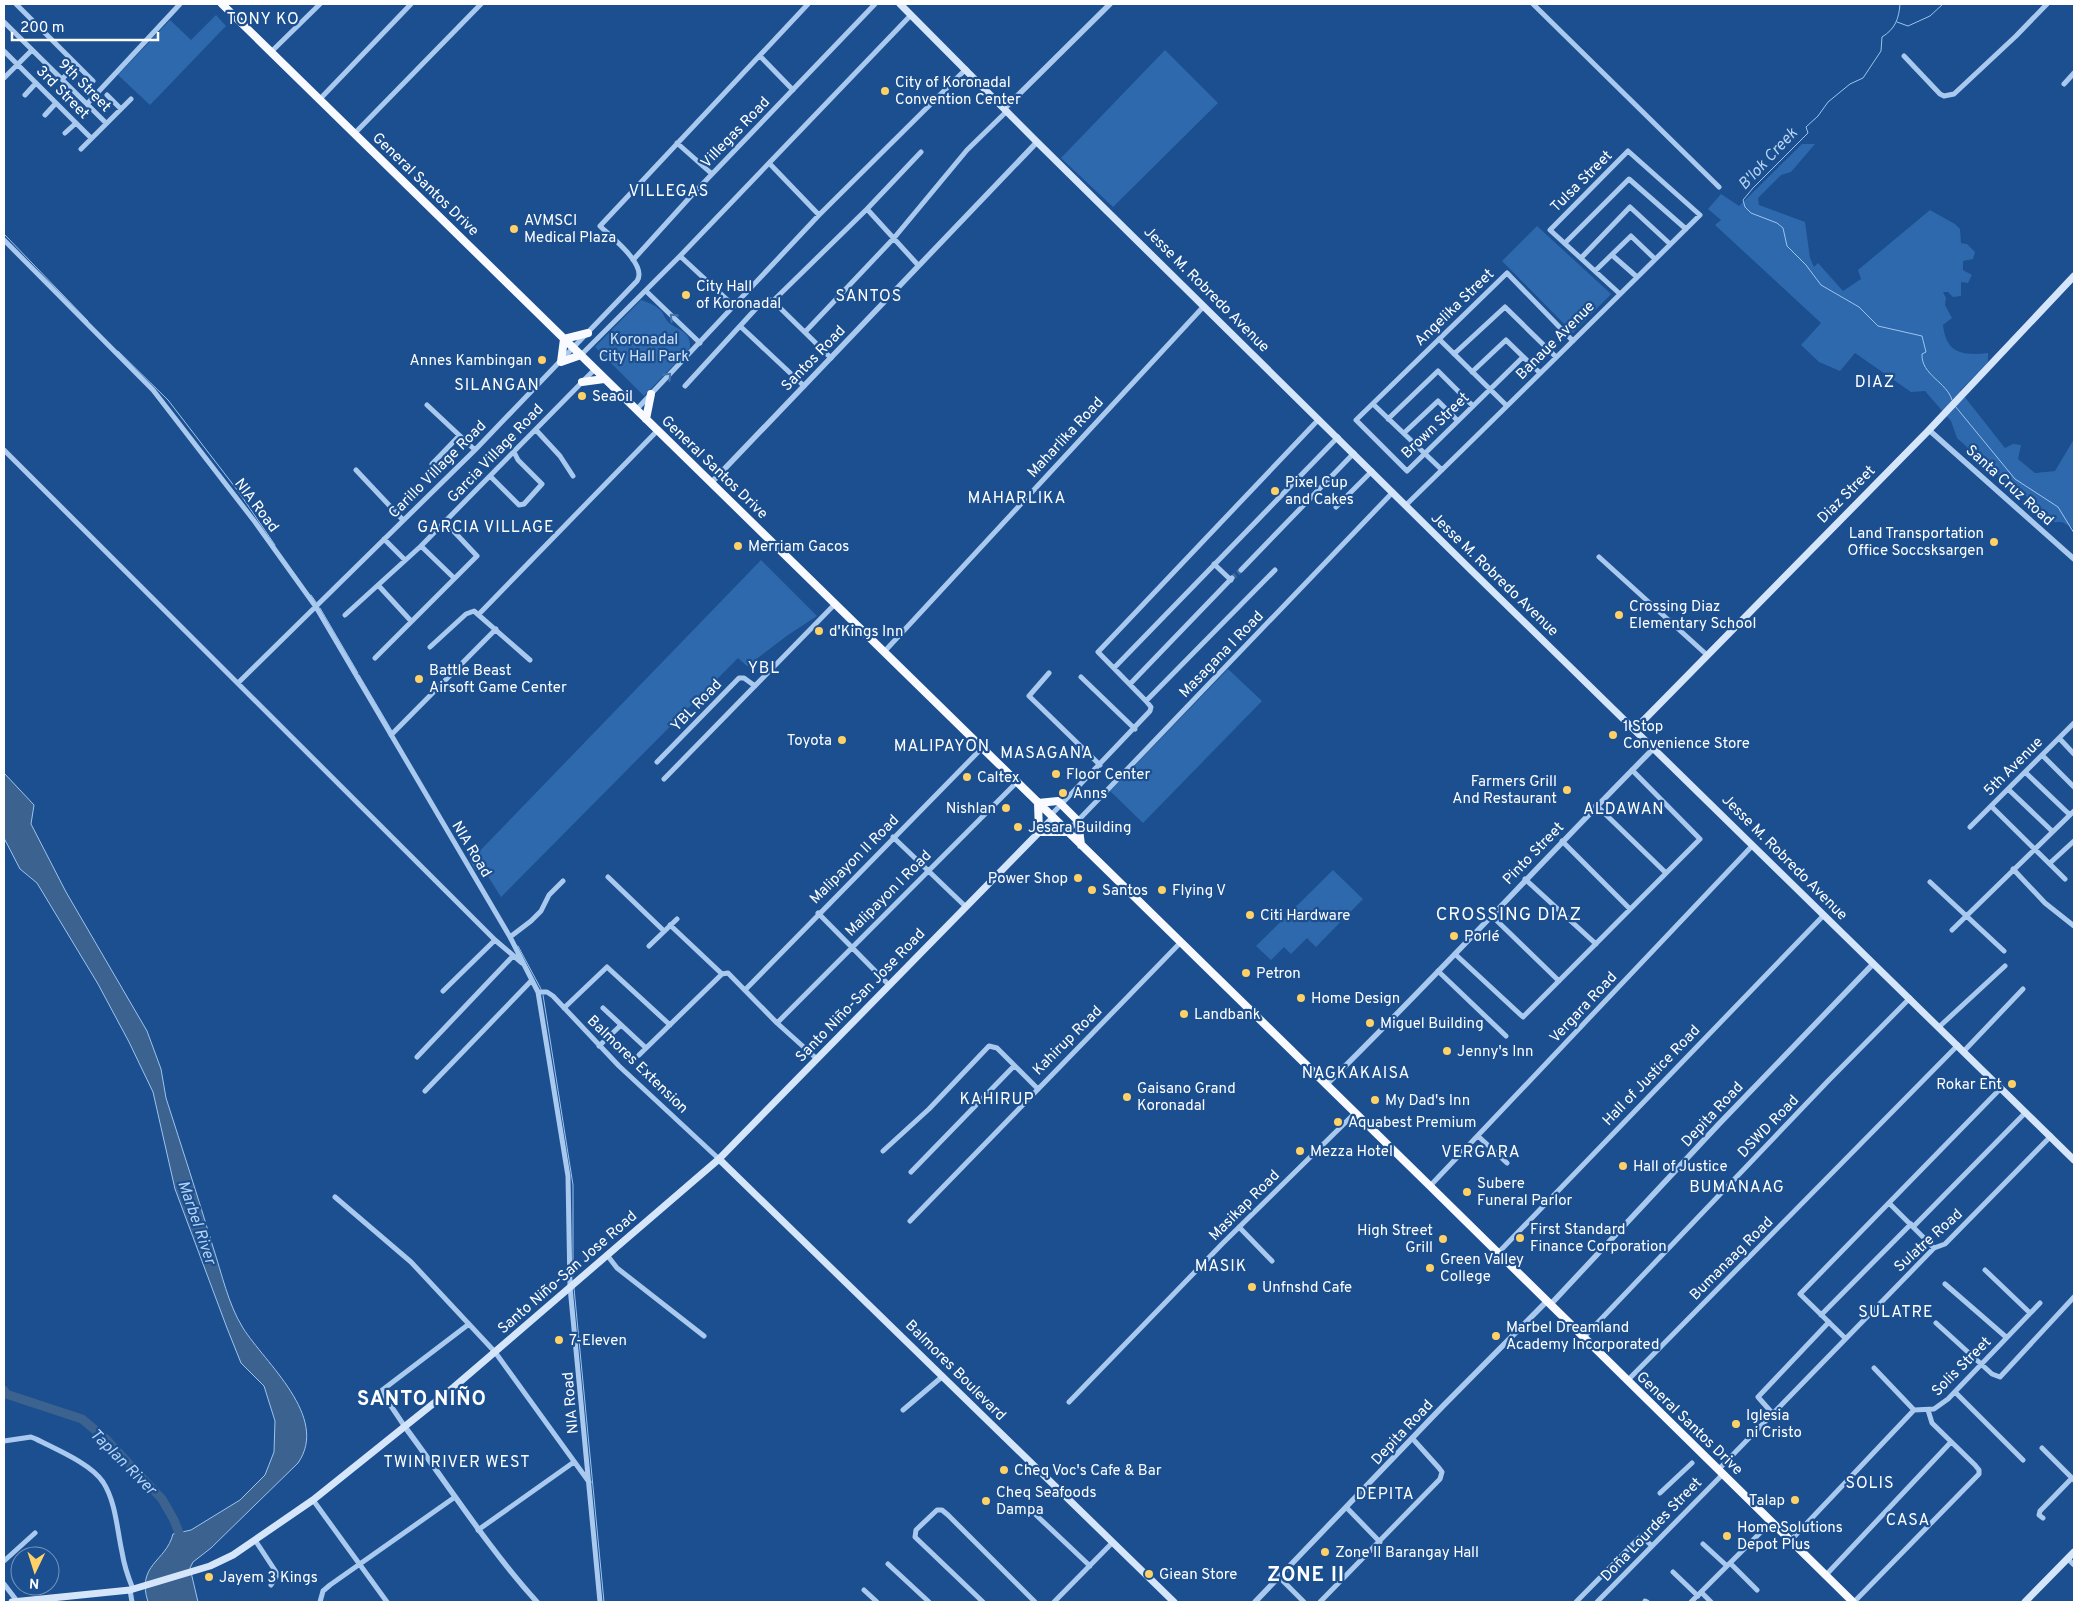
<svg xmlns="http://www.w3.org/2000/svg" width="2078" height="1606" font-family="Overpass,sans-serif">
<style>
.green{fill:#2e69ad}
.water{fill:#3c6290;stroke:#9cc4f0}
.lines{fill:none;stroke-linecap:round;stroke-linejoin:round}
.stream{stroke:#9cc4f0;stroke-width:1}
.river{stroke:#3c6290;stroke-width:9}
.minor-tunnel{stroke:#3d69a0;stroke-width:5;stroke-dasharray:5 2.5;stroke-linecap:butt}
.minor{stroke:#a9c9ee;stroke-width:5}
.tertiary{stroke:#a9c9ee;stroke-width:5.5}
.secondary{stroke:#d6e6fa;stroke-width:7}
.trunk{stroke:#f8faff;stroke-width:8}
.oneway{stroke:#4674ac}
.poi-dot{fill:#ffd166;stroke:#1b4f8f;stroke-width:2}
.labels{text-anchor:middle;stroke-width:4.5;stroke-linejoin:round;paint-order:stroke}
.poi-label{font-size:15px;fill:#fff;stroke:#1b4f8f;text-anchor:start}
.street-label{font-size:15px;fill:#fff;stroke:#1b4f8f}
.park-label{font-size:15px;fill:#cfe3fa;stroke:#1b4f8f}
.neighbourhood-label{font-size:16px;letter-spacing:1px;fill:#fff;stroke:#1b4f8f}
.water-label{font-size:16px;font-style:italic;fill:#b5d3f5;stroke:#1b4f8f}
.quarter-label{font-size:18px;letter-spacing:1px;fill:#fff;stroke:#1b4f8f}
.district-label{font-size:20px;font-weight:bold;letter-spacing:1px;fill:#fff;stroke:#1b4f8f}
</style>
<rect width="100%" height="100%" fill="#1b4f8f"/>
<path class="green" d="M216 15 226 26 150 105 118 75 170 20 191 40Z
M1165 50 1218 103 1113 207 1061 158Z
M1802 144H1815L1791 172 1781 175 1758 198 1759 205 1805 222 1810 258 1814 267 1818 263 1843 291 1861 279 1858 270 1930 210 1955 224 1960 229 1961 243 1967 244 1975 252 1973 259 1963 261V270L1972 275 1968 283 1961 282V296L1953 297 1948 292H1943L1946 298 1945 305 1952 318 1943 325C1946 353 1962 356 1988 353V362L1960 391 2005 448 2013 444 2021 445 2018 459 2035 473 2055 471 2074 439V535L2073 528 2062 522H2049L2048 512 2034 507 2021 489 1998 475 1957 438 1951 421 1925 391 1911 392 1855 353 1840 371 1819 362 1801 345 1821 323 1715 225 1721 220 1708 209 1721 194 1739 206Z
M1537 226 1611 294 1573 333 1502 261Z
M641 300C648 302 657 306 662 312 664 315 665 319 668 322 678 331 691 330 690 348L644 396 595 347Z
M761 560 817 616 788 635 747 666 738 658 501 897 482 867 476 871 470 861Z
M1228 669 1262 701 1143 823 1110 791Z
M1333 870 1366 902 1363 899 1316 947 1307 938 1291 954 1284 947 1271 960 1256 946Z"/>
<path class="water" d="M4 773 34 805 31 824 66 892 147 1031 161 1069 166 1098C182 1148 198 1197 213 1247 222 1274 228 1304 243 1328 265 1363 330 1417 298 1463L211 1548 193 1562 190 1568 198 1602H148C136 1564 166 1562 173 1534L191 1530 240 1500 265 1475 274 1452 275 1421 264 1386 241 1363 227 1328 175 1189 153 1092 129 1042 98 984 37 883 20 869 4 838Z"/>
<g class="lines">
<path class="stream" d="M1900 4C1899 19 1895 29 1882 37L1881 51 1863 78 1850 84 1828 102 1818 116 1806 127 1808 133 1753 188 1743 200 1745 207 1751 213 1777 223 1783 228 1787 246 1806 265 1821 285 1859 307 1878 326 1922 336 1926 352 1922 354C1921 375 1947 382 1952 400
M1897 22 1908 26 1930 16 1943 4
M4 234 88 321
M118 351 168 400 238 491 275 545
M1955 406 2015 479 2058 507 2074 533
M311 595 316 602
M320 608 358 673
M359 675 392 731
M518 946 541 989
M543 995 573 1185V1276
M574 1288 604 1602"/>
<path class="river" d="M4 1390 6 1394 82 1419 106 1439 162 1499 174 1520 183 1543"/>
<path class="minor-tunnel" d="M1232 578 1241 570"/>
<path class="minor" d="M16 4 93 81
M1533 4 1719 187
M4 22 106 123
M4 51 91 138
M271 52 320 4
M760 56 793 90
M1904 56 1940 94 1944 96 1954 94 2016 36 2047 4
M4 78 32 50
M62 79 77 65
M2064 84 2074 73
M25 95 36 83
M107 95 121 109
M319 100 411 4
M87 104 180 4
M45 115 56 103
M65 133 76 123
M354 134 481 4
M677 143 712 174
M81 149 131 99
M769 163 819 215
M867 209 918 265
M4 240 153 390 255 522 316 607 510 937 538 992 568 1176 570 1287 600 1602
M1565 243 1629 179 1686 229
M1612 255 1637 277
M680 256 734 306
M1581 258 1630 207 1670 244
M633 260 691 196 875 4
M1595 271 1631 236 1655 259
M646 291 700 343
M740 326 804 386
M806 331 894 238 967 150 1007 111
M1439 339 1507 406
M1454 354 1505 307 1556 357
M581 355 680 256 911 15
M1523 357 1407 471 1356 420 1507 273 1573 341
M831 358 773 301 867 209 921 152
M1472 372 1506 340 1540 373
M685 386 762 302 768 299 773 301
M1373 404 1442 470
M427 405 475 450
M636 410 819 215 966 69
M1388 419 1438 371 1473 406
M536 430 560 456 573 476
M1404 433 1438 401 1458 421
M4 450 495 940 522 963
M432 464 459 436
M356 470 403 520
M490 476 519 505 524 504 542 484 518 460 514 452
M1406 505C1505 409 1602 312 1700 215L1628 151 1550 230 1620 294
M1336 507 1372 471
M384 539 405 560
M421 546 454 578
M1599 557 1707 655
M1214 564 1231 580
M1241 570 1354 453
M378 585 411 621
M479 614 657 431
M345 615 421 546 595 369
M430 647 466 614 474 611 530 660
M884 652 1204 306
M375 658 477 556 445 522
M1114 668 1338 437
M1049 673 1029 696 1100 765
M1081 677 1135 729
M238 683 475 450 637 281C648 265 611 237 600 226L808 4
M1130 684 1232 578
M1146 701 1275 570
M391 735 496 629
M2059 738 2074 754
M2042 755 2074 787
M657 762 739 678H744L755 686
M2025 772 2070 815
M664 779 835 604
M2008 789 2052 831
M1596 805 1666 873
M1991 806 2065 879
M1051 815 1150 711 1151 707 1146 701 1098 652 1319 419
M1970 827 2074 723
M1067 832 1393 492
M893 837 965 906
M1562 841 1630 909
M2050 863 2074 841
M2013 869 2045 903 2074 926
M608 877 664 931
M1525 879 1596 944
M1930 882 2004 951
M818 913 889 985
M1491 915 1559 981
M670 925 722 974 728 973 777 1023 817 1059
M1952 930 2074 811
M510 937 531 921 541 911 549 895 563 881
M649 946 677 919
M1455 954 1523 1017 1700 839 1632 770
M1438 971 1506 1036
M745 990 982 748
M443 991 495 940
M538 992H547L553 996 619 1066 719 1159
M564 1008 607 967 670 1025
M603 1008 646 1048
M777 1023 1017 782
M1939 1027 2005 966
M599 1046 621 1025
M1964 1051 2023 989
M639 1055 722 974
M417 1057 513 956
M425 1091 532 980
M1478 1136 1507 1163
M883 1151 929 1109 989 1046 997 1048 1037 1088
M911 1172 1014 1066
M1430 1186 1753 845
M335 1197 411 1262 495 1352 589 1482
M1889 1203 1934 1248
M910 1221 1180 943
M1239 1227 1272 1261
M1913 1227 2026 1112
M1498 1253 1824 915
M607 1255 617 1268 704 1336
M1985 1270 2030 1313
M1945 1284 2006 1337
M1821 1315 1911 1224
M1936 1323 1992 1374 2000 1377 2074 1297
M1583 1338 1828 1081 1910 998
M1845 1338 1800 1294 2001 1088
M1874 1368 1914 1410
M1627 1381 1958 1045
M1955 1392 2023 1460
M1069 1402 1222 1244 1355 1113
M903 1410 943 1376
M1773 1414 1758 1397 1829 1322
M405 1427 381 1391 469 1324
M4 1441 31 1437 36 1439C55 1449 90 1463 103 1482 116 1502 117 1530 122 1552 124 1565 128 1577 133 1589
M2042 1448 2074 1480
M1718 1470 1934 1248 1945 1244 2051 1136
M1660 1493 1692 1463
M313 1500 387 1602
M1347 1508 1380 1542
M1035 1514 1090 1566
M2043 1518 2039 1515 2040 1511 2072 1478
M478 1530 574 1462
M255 1540 276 1572V1577L271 1585
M1790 1541 1914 1410 1934 1409 1948 1399 2040 1303
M1703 1544 1727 1566
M2068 1559 2074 1565
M4 1561 35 1533
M1730 1563 1757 1590
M888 1564 929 1602
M1673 1572 1698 1596
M1825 1576 1951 1442
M1279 1577 1304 1602
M4 1584 17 1601
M130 1590 132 1602
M864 1590 877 1602
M1701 1592 1711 1602
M1645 1601 1647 1602
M320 1602 323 1591 330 1585 455 1497
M983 1602 915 1537 916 1530 937 1510H942L948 1515 1035 1602
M1054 1602 1113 1542
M1320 1602 1440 1479 1442 1472 1439 1468 1412 1438
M1576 1602 1641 1536 1652 1546
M1597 1602 1723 1474
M1691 1602 1771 1522
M1854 1602 1979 1474V1470L1975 1465 1932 1423 1928 1410"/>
<path class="tertiary" d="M1005 108 1110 4
M1929 430 2074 559
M711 483 1037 142
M1326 1085C1438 975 1544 859 1655 747
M1550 1305 1718 1125 1873 964
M405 1427C449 1486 488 1548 537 1602
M1255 1602 1442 1407 1547 1301"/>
<path class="secondary" d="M900 4 1037 142 1474 573 2074 1160
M1635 729 1929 430 2074 276
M719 1159 1174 1602
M12 1602 130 1590 210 1566 233 1555 313 1500 454 1387 719 1159 1053 818
M2025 1602 2074 1552"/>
<path class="trunk" d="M222 4 1430 1186 1853 1602
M564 339 561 362 581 355
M564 339 588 333
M582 382 604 379
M646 419 651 394
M1038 803 1058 801 1078 821 1081 845
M1038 803 1039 832H1067"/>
</g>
<defs><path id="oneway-chevron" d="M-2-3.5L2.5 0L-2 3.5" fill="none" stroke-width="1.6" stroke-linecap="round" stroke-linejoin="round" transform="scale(1.25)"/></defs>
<g class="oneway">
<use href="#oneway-chevron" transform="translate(673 317) rotate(-136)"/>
<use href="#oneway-chevron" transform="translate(668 376) rotate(-47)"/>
</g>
<g class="poi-dot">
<circle cx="885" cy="91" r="5"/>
<circle cx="514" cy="229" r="5"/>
<circle cx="686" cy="295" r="5"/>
<circle cx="542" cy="360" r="5"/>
<circle cx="582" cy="396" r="5"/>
<circle cx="1275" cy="491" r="5"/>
<circle cx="1994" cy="542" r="5"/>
<circle cx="738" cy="546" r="5"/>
<circle cx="1619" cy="615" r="5"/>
<circle cx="819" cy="631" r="5"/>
<circle cx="419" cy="679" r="5"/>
<circle cx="1613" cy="735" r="5"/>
<circle cx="842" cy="740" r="5"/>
<circle cx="1056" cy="774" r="5"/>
<circle cx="967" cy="777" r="5"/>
<circle cx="1567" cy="790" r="5"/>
<circle cx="1063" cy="793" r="5"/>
<circle cx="1006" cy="808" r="5"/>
<circle cx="1018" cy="827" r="5"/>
<circle cx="1078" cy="878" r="5"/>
<circle cx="1092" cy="890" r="5"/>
<circle cx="1162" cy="890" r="5"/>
<circle cx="1250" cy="915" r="5"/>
<circle cx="1454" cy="936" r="5"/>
<circle cx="1246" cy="973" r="5"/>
<circle cx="1301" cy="998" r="5"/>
<circle cx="1184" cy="1014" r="5"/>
<circle cx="1370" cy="1023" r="5"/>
<circle cx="1447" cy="1051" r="5"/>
<circle cx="2012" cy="1084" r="5"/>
<circle cx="1127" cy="1097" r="5"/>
<circle cx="1375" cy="1100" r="5"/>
<circle cx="1338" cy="1122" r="5"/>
<circle cx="1300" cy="1151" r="5"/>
<circle cx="1623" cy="1166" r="5"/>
<circle cx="1467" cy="1192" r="5"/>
<circle cx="1520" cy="1238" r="5"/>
<circle cx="1443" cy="1239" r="5"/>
<circle cx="1430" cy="1268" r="5"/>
<circle cx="1252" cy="1287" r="5"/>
<circle cx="1496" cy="1336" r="5"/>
<circle cx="559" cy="1340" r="5"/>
<circle cx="1736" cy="1424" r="5"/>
<circle cx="1004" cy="1470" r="5"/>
<circle cx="1795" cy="1500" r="5"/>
<circle cx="986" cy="1501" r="5"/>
<circle cx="1727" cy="1536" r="5"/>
<circle cx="1325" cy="1552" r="5"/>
<circle cx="1149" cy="1574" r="5"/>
<circle cx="209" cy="1577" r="5"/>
</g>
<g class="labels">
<g class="poi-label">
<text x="895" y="87">City of Koronadal<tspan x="895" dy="17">Convention Center</tspan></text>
<text x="524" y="225">AVMSCI<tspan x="524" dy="17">Medical Plaza</tspan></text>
<text x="696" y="291">City Hall<tspan x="696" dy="17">of Koronadal</tspan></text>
<text x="532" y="365" text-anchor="end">Annes Kambingan</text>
<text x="592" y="401">Seaoil</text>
<text x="1285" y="487">Pixel Cup<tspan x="1285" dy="17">and Cakes</tspan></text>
<text x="1984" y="538" text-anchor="end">Land Transportation<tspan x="1984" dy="17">Office Soccsksargen</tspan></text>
<text x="748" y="551">Merriam Gacos</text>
<text x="1629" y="611">Crossing Diaz<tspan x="1629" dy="17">Elementary School</tspan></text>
<text x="829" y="636">d'Kings Inn</text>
<text x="429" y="675">Battle Beast<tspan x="429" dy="17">Airsoft Game Center</tspan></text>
<text x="1623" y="731">1 Stop<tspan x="1623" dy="17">Convenience Store</tspan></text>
<text x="832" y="745" text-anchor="end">Toyota</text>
<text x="1066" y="779">Floor Center</text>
<text x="977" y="782">Caltex</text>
<text x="1557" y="786" text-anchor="end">Farmers Grill<tspan x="1557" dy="17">And Restaurant</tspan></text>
<text x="1073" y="798">Anns</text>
<text x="996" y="813" text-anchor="end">Nishlan</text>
<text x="1028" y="832">Jesara Building</text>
<text x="1068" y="883" text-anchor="end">Power Shop</text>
<text x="1102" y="895">Santos</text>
<text x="1172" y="895">Flying V</text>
<text x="1260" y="920">Citi Hardware</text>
<text x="1464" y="941">Porlé</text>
<text x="1256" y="978">Petron</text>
<text x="1311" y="1003">Home Design</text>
<text x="1194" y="1019">Landbank</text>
<text x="1380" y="1028">Miguel Building</text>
<text x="1457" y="1056">Jenny's Inn</text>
<text x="2002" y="1089" text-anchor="end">Rokar Ent</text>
<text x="1137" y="1093">Gaisano Grand<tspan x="1137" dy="17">Koronadal</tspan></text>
<text x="1385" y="1105">My Dad's Inn</text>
<text x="1348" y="1127">Aquabest Premium</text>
<text x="1310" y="1156">Mezza Hotel</text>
<text x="1633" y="1171">Hall of Justice</text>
<text x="1477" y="1188">Subere<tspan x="1477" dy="17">Funeral Parlor</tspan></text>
<text x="1530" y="1234">First Standard<tspan x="1530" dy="17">Finance Corporation</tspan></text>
<text x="1433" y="1235" text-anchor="end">High Street<tspan x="1433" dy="17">Grill</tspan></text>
<text x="1440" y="1264">Green Valley<tspan x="1440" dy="17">College</tspan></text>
<text x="1262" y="1292">Unfnshd Cafe</text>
<text x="1506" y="1332">Marbel Dreamland<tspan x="1506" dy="17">Academy Incorporated</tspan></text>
<text x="569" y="1345">7-Eleven</text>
<text x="1746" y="1420">Iglesia<tspan x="1746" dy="17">ni Cristo</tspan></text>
<text x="1014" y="1475">Cheq Voc's Cafe &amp; Bar</text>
<text x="996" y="1497">Cheq Seafoods<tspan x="996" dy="17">Dampa</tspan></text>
<text x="1785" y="1505" text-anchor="end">Talap</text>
<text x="1737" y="1532">Home Solutions<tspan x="1737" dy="17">Depot Plus</tspan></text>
<text x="1335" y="1557">Zone II Barangay Hall</text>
<text x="1159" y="1579">Giean Store</text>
<text x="219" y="1582">Jayem 3 Kings</text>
</g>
<g class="street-label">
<text transform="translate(85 85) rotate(45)" y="5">9th Street</text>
<text transform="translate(63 92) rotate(45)" y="5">3rd Street</text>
<text transform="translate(735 132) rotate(-46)" y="5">Villegas Road</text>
<text transform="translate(1581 181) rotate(-45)" y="5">Tulsa Street</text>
<text transform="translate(426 184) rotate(44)" y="5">General Santos Drive</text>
<text transform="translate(1207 289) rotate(45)" y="5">Jesse M. Robredo Avenue</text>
<text transform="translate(1454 307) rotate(-44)" y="5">Angelika Street</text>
<text transform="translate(1555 340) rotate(-45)" y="5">Banaue Avenue</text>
<text transform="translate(813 358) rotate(-46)" y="5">Santos Road</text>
<text transform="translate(1435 425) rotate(-44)" y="5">Brown Street</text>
<text transform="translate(1065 437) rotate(-47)" y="5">Maharlika Road</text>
<text transform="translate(495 453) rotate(-46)" y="5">Garcia Village Road</text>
<text transform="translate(715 467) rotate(44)" y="5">General Santos Drive</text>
<text transform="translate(437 469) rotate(-45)" y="5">Carillo Village Road</text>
<text transform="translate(2010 485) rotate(42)" y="5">Santa Cruz Road</text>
<text transform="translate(1846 494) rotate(-45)" y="5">Diaz Street</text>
<text transform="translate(257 505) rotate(53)" y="5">NIA Road</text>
<text transform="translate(1495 574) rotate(44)" y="5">Jesse M. Robredo Avenue</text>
<text transform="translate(1221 654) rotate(-46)" y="5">Masagana I Road</text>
<text transform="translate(696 705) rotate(-46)" y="5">YBL Road</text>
<text transform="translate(2013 766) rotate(-45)" y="5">5th Avenue</text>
<text transform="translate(472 849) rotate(59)" y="5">NIA Road</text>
<text transform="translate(1533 853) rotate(-46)" y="5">Pinto Street</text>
<text transform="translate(1785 857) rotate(45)" y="5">Jesse M. Robredo Avenue</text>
<text transform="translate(854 859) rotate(-45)" y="5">Malipayon II Road</text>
<text transform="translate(888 893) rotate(-45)" y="5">Malipayon I Road</text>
<text transform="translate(860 995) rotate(-46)" y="5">Santo Niño-San Jose Road</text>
<text transform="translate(1583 1007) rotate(-47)" y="5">Vergara Road</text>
<text transform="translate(1067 1040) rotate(-45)" y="5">Kahirup Road</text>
<text transform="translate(638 1064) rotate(44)" y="5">Balmores Extension</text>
<text transform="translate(1651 1075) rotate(-46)" y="5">Hall of Justice Road</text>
<text transform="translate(1712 1114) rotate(-47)" y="5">Depita Road</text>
<text transform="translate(1768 1126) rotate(-46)" y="5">DSWD Road</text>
<text transform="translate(1244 1205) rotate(-45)" y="5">Masikap Road</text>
<text transform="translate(1928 1240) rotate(-42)" y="5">Sulatre Road</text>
<text transform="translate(1731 1258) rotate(-45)" y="5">Bumanaag Road</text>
<text transform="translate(567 1272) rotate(-41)" y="5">Santo Niño-San Jose Road</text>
<text transform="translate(1961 1366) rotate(-45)" y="5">Solis Street</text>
<text transform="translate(956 1370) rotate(45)" y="5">Balmores Boulevard</text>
<text transform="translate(570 1403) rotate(-95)" y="5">NIA Road</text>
<text transform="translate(1690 1423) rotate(44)" y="5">General Santos Drive</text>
<text transform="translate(1402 1432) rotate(-47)" y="5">Depita Road</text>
<text transform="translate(1651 1529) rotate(-46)" y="5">Doña Lourdes Street</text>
</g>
<g class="park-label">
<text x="644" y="344">Koronadal<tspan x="644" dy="17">City Hall Park</tspan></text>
</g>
<g class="neighbourhood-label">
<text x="263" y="24">TONY KO</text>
<text x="669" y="196">VILLEGAS</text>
<text x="869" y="301">SANTOS</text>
<text x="1875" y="387">DIAZ</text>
<text x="497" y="390">SILANGAN</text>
<text x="1017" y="503">MAHARLIKA</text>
<text x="486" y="532">GARCIA VILLAGE</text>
<text x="764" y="673">YBL</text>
<text x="942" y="751">MALIPAYON</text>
<text x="1047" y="758">MASAGANA</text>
<text x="1624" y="814">ALDAWAN</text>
<text x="1356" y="1078">NAGKAKAISA</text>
<text x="997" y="1104">KAHIRUP</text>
<text x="1481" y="1157">VERGARA</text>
<text x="1737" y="1192">BUMANAAG</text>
<text x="1221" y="1271">MASIK</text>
<text x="1896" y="1317">SULATRE</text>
<text x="457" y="1467">TWIN RIVER WEST</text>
<text x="1870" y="1488">SOLIS</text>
<text x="1385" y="1499">DEPITA</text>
<text x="1908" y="1525">CASA</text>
</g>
<g class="water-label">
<text transform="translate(1767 158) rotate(-47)" y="6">B'lok Creek</text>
<text transform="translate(198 1222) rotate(71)" y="6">Marbel River</text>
<text transform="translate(124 1461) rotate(45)" y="6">Taplan River</text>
</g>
<g class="quarter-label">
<text x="1509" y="920">CROSSING DIAZ</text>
</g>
<g class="district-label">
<text x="422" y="1405">SANTO NIÑO</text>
<text x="1306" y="1581">ZONE II</text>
</g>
</g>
<rect width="2078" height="1606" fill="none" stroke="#ffffff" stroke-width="10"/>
<g transform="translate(35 1571) rotate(184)"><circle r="24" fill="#1b4f8f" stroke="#7695bc"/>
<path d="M0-4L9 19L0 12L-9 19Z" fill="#ffd166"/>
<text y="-8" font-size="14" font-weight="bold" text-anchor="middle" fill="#ffffff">N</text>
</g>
<path d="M12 32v8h146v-8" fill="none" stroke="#ffffff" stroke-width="2.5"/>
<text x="20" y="32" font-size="15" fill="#ffffff" stroke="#1b4f8f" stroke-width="4" paint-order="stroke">200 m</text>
</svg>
